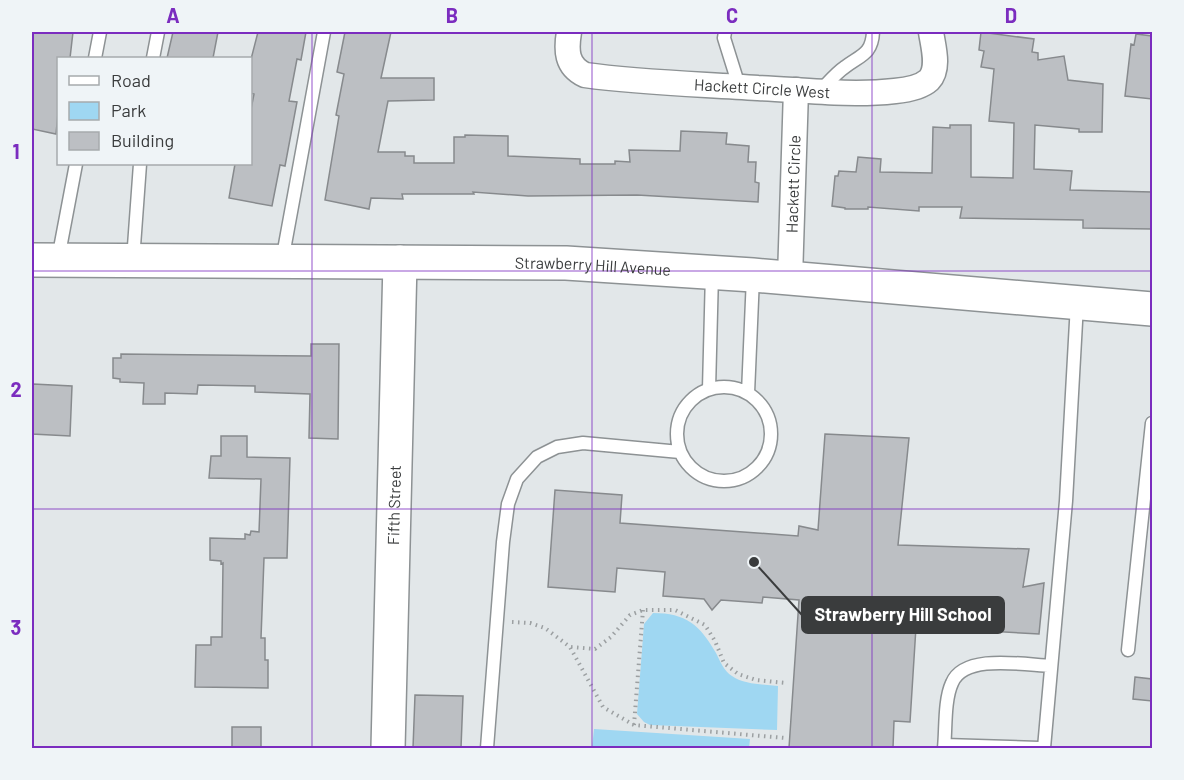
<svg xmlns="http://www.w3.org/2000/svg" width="1184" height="780" font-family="Barlow,sans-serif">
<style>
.green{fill:#9fd7f2}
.building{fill:#bcbfc3;stroke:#878a8d;stroke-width:1.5}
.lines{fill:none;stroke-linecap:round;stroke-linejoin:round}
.lane-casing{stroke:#8d9294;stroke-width:15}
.street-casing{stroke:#8d9294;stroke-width:27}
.secondary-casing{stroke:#8d9294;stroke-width:36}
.path{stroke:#9ca0a2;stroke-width:4;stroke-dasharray:1.5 4.5;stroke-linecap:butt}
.lane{stroke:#fff;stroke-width:12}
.street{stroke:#fff;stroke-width:24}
.secondary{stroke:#fff;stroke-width:33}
.grid{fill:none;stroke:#7b2cbf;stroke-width:1.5;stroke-opacity:0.55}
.labels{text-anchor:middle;stroke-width:5;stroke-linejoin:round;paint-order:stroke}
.street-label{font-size:16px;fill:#3a3c3d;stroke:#eff4f7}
.leader{fill:none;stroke:#3a3c3d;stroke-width:2}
.callout-dot{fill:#3a3c3d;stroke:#eff4f7;stroke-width:2}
.callout{fill:#3a3c3d;stroke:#3a3c3d;stroke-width:2}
.callout-label{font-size:18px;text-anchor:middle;font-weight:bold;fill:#fff}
.neatline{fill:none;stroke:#7b2cbf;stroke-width:2}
.grid-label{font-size:20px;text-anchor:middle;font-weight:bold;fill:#7b2cbf}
</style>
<rect width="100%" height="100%" fill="#e2e7e9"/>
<path class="green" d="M653 613C686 613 700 625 716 653 720 661 724 671 732 676 745 685 763 684 778 686L777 730 650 725 644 722 637 714 644 624Z
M594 729 750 739 749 748H592Z"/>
<path class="building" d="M32 32H73L70 58H58V113L56 134 32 129Z
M173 32H218L213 58H167Z
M258 32H306L301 60 297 59 289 101 297 102 285 166 280 165 272 206 229 198 235 164H250V114L254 94 250 93V63Z
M345 32H391L381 78H434V100L388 101 378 152H405V156H414V163H454V137H465V135L508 136V156L580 159V164H615V161L630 162 629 150 680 151 681 131 727 133 726 144 749 146 748 162H756L755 182 759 183 758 202 637 195 528 196 473 192 474 194H402L403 199 371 198 369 209 325 200 339 116 336 115 344 74 337 72Z
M981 32 1034 39 1032 52 1038 53V60L1064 56 1068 80 1103 84 1102 132H1079V129L1035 125 1034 169 1072 171 1070 190 1152 192V229L1083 228V220L960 218 962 207H919V211L868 207V209H845V208L832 206 835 176H838L839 171 856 172 858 157 881 159 880 172 932 173 933 127 950 128V125H971V177L1013 178 1014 123 989 121 994 69 981 67 984 51 979 50Z
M1136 34 1152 36V99L1125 96 1131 44 1134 45Z
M311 344H339L338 439 309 438 310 394 255 392V386L198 385 197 394 165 393V404H143L144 383 120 382V379L113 378V358H121V354L311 356Z
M33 384 72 386 70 436 32 434Z
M825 434 909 438 898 545 1029 549 1023 587 1044 583 1039 634 916 627 910 722 894 721 893 748H789L799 600 763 597 762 603 721 600 712 610 704 599 663 596 665 572 617 568 615 592 548 587 555 490 622 495 620 523 798 536 799 526 818 530Z
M221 436H247V457L290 458 287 558H264L261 638H265V660H268V688L195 687 196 645H211V637H222L223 563 221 564V561L210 560V538L245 539V534L250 535 251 531 259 532 261 479 209 478 211 456H221Z
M1135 677 1152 679V701L1133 699Z
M415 695 463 696 461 748H413Z
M232 727H261V748H232Z"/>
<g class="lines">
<defs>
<path id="lane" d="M725 32 724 38 739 86
M95 58 100 32
M153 58 158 32
M820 91C828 83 836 73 845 67 861 55 872 54 873 32
M58 259 76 164
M133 260 140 164
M282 261 324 32
M677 434a47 47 0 1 1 94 0a47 47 0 1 1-94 0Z
M709 389 712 273
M748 393 753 277
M1128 650 1152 423
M945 745 1039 748
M487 748 503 542 508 504 517 479 537 457 557 447 583 443 680 452
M944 748C946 730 944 700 952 683 964 653 1025 665 1051 666
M1044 748 1066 501 1077 304"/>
<g id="street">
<path id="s1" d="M569 32C566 50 566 66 585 75 642 83 700 84 758 88 802 90 850 96 895 91 906 90 920 88 929 80 940 68 933 46 931 32"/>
<path id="s2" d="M790 278 796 90"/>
</g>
<g id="secondary">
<path id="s3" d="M32 260 566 263 753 275 1152 309"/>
<path id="s4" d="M388 748 400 262"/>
</g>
</defs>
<use href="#lane" class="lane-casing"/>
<use href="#street" class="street-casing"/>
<use href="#secondary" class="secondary-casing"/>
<path class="path" d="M512 622 530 623 545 628 570 647 603 707 634 725 785 738
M571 647 595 649 611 637 630 615 643 610H675L705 625 715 641 724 663 738 674 756 680 786 683
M634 725 643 610"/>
<use href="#lane" class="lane"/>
<use href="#street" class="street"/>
<use href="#secondary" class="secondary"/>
</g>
<path class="grid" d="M312 32V748M592 32V748M872 32V748M32 271H1152M32 509H1152"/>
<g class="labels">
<g class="street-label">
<text dy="6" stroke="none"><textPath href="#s1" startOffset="228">Hackett Circle West</textPath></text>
<text dy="6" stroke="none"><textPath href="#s2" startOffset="94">Hackett Circle</textPath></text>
<text dy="6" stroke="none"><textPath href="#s3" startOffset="561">Strawberry Hill Avenue</textPath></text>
<text dy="6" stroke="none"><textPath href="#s4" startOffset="243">Fifth Street</textPath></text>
</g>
</g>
<path class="leader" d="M754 562L802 615"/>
<circle class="callout-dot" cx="754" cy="562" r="6"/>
<rect class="callout" x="802" y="597" width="202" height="36" rx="6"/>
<g class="callout-label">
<text x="903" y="621">Strawberry Hill School</text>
</g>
<rect width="1184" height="780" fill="none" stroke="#eff4f7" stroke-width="66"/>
<rect x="57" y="57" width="195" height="108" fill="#eff4f7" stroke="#a7aaad" stroke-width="1.5"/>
<rect x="69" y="76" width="30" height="9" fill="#ffffff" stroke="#a7aaad" stroke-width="1.5"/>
<text x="111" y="87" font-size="18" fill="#3a3c3d">Road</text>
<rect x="69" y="102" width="30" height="18" fill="#9fd7f2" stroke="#a7aaad" stroke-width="1.5"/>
<text x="111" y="117" font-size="18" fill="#3a3c3d">Park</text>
<rect x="69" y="132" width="30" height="18" fill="#bcbfc3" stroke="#a7aaad" stroke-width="1.5"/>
<text x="111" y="147" font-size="18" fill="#3a3c3d">Building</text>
<rect x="33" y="33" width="1118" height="714" class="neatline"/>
<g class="grid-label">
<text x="173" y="23">A</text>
<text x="452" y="23">B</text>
<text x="732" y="23">C</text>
<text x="1011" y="23">D</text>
<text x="16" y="159">1</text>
<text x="16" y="397">2</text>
<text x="16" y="635">3</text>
</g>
</svg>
